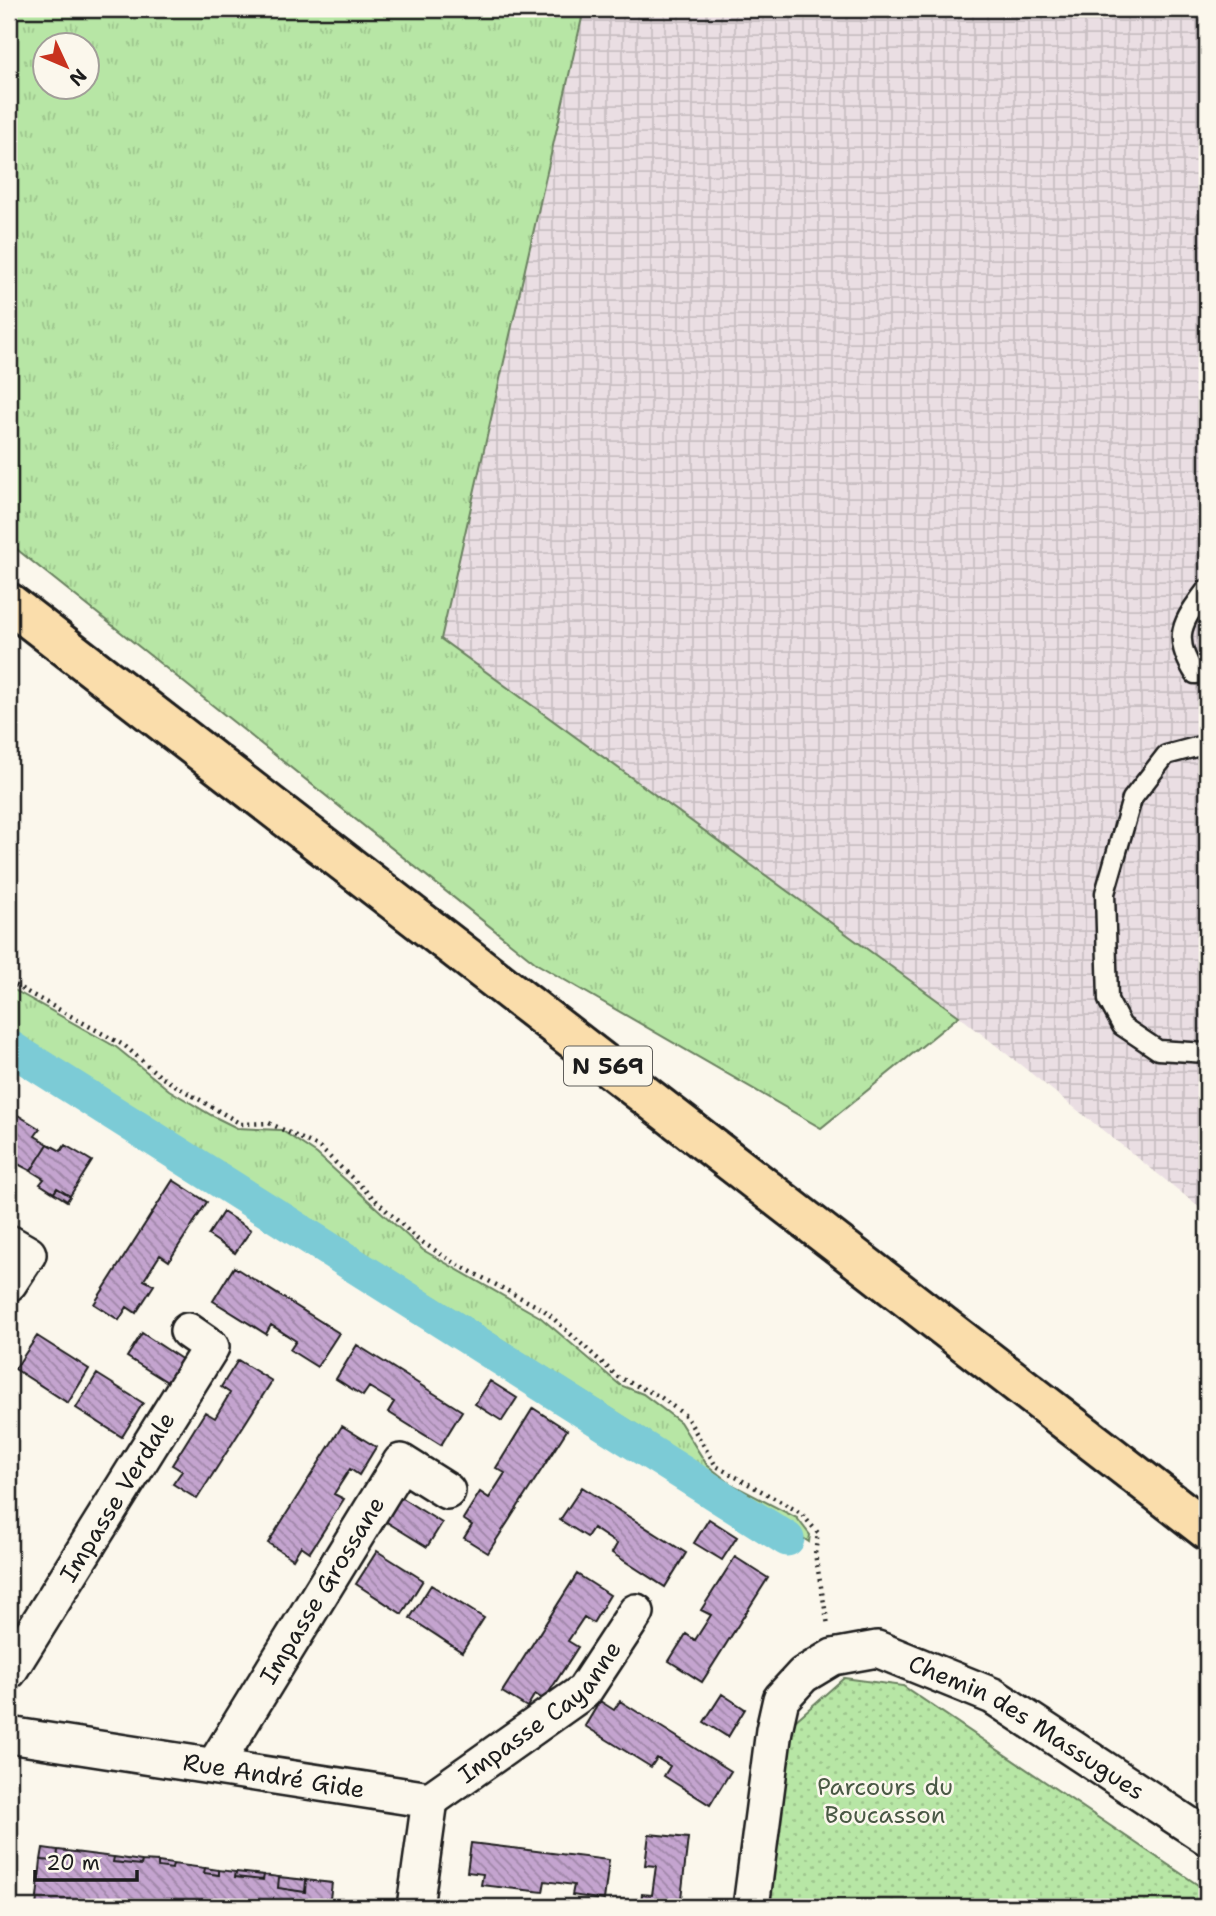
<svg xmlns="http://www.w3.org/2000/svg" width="1216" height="1916" font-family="'Shantell Sans',sans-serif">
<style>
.industrial{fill:url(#industrial-grid)}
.grass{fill:url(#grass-tufts);stroke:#6a8160;stroke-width:2;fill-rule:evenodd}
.park{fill:url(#park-dots);stroke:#6a8160;stroke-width:2}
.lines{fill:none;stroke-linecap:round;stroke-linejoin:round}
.canal{stroke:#7bcbd6;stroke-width:35}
.building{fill:url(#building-back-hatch);stroke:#1c1c1c;stroke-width:2}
.lane-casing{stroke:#1c1c1c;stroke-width:23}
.street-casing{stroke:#1c1c1c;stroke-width:40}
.primary-casing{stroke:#1c1c1c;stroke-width:44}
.path{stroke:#1c1c1c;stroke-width:4.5;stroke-dasharray:2 5;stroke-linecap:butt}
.lane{stroke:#fbf7ec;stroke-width:18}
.street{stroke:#fbf7ec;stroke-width:35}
.primary{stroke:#faddab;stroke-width:38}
.labels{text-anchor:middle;stroke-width:5;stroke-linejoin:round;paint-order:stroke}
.shield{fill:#fbf7ec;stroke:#5f5e5a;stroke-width:2}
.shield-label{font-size:23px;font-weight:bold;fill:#1c1c1c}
.street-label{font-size:24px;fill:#1c1c1c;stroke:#fbf7ec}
.park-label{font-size:24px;fill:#4a5945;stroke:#fbf7ec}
</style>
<defs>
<pattern id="industrial-grid" width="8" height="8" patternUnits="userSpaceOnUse" patternTransform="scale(1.75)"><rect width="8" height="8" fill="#eadee3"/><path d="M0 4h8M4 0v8" fill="none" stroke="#c8bec2"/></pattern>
<pattern id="grass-tufts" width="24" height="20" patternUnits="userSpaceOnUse" patternTransform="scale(1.75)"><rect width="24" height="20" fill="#b7e6a5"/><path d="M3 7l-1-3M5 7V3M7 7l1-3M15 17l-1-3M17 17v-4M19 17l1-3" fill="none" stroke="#9dc58d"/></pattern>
<pattern id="park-dots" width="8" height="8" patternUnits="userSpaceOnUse" patternTransform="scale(1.75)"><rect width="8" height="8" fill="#b7e6a5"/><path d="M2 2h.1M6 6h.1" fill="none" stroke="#9dc58d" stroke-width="1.8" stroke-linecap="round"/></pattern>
<pattern id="building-back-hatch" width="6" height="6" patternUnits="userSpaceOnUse" patternTransform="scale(1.75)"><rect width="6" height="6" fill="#c4a4cf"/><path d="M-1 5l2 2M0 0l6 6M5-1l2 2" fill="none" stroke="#9e85a7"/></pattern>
</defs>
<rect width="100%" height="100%" fill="#fbf7ec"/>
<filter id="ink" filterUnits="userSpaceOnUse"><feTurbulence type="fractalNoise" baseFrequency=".0143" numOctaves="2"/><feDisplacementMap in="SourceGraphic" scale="14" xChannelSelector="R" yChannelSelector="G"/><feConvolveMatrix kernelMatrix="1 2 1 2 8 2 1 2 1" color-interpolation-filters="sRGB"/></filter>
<g filter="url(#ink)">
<path class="industrial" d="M584 9H1207V1213L959 1016 440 639Z"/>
<path class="grass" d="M9 9H584L441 639 959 1016 821 1128 537 964 9 543ZM46 46H88V88H46Z
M9 987 116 1047 169 1090 211 1115 237 1128 281 1130 317 1154 423 1250 540 1317 620 1385 643 1394 680 1422 707 1465 731 1484 797 1518 810 1535 809 1542 645 1430 9 1029Z"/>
<path class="park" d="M844 1678 903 1686 1207 1891V1907H767L787 1728Z"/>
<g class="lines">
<path class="canal" d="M9 1047 787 1539"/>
</g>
<path class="building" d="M13 1112 40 1129 35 1136 48 1144 31 1171 18 1164 15 1168 9 1164V1120Z
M48 1144 61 1151 65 1145 92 1161 70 1196 57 1188 54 1193 40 1184 44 1179 31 1171Z
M173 1180 207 1202 169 1261 160 1255 144 1280 154 1285 136 1313 127 1307 119 1320 94 1304Z
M57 1188 70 1196 67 1201 54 1193Z
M223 1212 251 1230 235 1253 208 1235Z
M234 1267 339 1333 317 1367 290 1350 296 1341 271 1325 266 1334 213 1301Z
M142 1333 183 1360 169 1383 127 1357Z
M37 1336 89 1369 68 1403 15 1369Z
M357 1345 462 1411 441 1445 388 1412 394 1402 369 1387 363 1396 336 1379Z
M238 1360 272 1381 197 1499 173 1484 182 1471 172 1465 205 1412 215 1418 230 1393 221 1387Z
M97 1374 143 1403 122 1437 76 1408Z
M490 1381 517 1398 502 1421 475 1404Z
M533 1408 567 1430 488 1553 464 1538 472 1525 463 1519 480 1492 489 1498 505 1473 496 1468Z
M342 1426 376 1447 359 1475 350 1469 334 1494 344 1499 310 1552 301 1546 293 1559 268 1543Z
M582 1487 686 1553 665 1587 612 1553 617 1544 593 1528 587 1537 560 1520Z
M400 1497 442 1523 427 1547 385 1521Z
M709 1519 737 1537 722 1560 694 1543Z
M377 1551 423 1580 402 1614 356 1584Z
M735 1557 768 1578 702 1682 669 1661 686 1634 695 1640 711 1615 701 1610Z
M577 1574 610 1595 593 1623 584 1617 568 1641 578 1647 544 1700 535 1694 527 1707 502 1692Z
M431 1585 484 1618 462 1652 410 1618Z
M722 1694 745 1709 728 1737 704 1722Z
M600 1701 614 1710 620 1701 731 1771 710 1805 664 1776 670 1766 657 1758 651 1767 585 1726Z
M649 1834 688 1838 680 1907H640L642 1894 652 1895 656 1866 645 1865Z
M471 1843 609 1860 604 1900 572 1895 574 1885 545 1881 543 1892 481 1885 483 1874 467 1872Z
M43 1848 58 1850 57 1861 41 1860Z
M58 1850 114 1857 113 1862 141 1865 142 1861 158 1862V1867L172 1869 173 1864 205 1868 204 1873 219 1875V1870L236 1872 235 1877 263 1880 264 1875 279 1877 278 1888 305 1892 306 1880 332 1883 329 1907H36L41 1860 57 1861Z
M114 1857 142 1861 141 1865 113 1862Z
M158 1862 173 1864 172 1869 158 1867Z
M205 1868 219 1870V1875L204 1873Z
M236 1872 264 1875 263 1880 235 1877Z
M279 1877 306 1880 305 1892 278 1888Z"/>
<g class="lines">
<defs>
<path id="lane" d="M1207 589C1182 622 1171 637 1195 674L1207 673
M1207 744 1166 755 1132 799 1105 893 1108 1000 1122 1026 1158 1050 1207 1053"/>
<g id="street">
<path d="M9 1243 28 1254 9 1283"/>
<path id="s1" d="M9 1671 211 1347 188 1331"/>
<path id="s2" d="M9 1735 430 1800 415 1907"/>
<path id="s3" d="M215 1765 401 1462 447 1491"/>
<path id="s4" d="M430 1800 584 1691 636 1612"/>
<path id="s5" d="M751 1907 774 1730 781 1699 803 1675 833 1657 877 1649 993 1696 1207 1837"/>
</g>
<path id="primary" d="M9 603 1207 1530"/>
</defs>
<use href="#lane" class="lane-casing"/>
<use href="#street" class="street-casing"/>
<use href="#primary" class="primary-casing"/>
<path class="path" d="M9 982 125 1046 161 1077 241 1124 269 1123 319 1147 417 1239 460 1266 544 1310 618 1377 659 1396 686 1416 716 1466 801 1513 818 1533 815 1554 828 1625"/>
<use href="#lane" class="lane"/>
<use href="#street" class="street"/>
<use href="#primary" class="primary"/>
</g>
</g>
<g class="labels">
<rect class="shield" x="564" y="1046.5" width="88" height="39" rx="5"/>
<g class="shield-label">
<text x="608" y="1074">N 569</text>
</g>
<g class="street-label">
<text dy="8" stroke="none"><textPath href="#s1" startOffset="205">Impasse Verdale</textPath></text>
<text dy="8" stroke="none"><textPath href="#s3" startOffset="205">Impasse Grossane</textPath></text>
<text dy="8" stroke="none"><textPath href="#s4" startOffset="142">Impasse Cayanne</textPath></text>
<text dy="8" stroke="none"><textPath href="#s5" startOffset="492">Chemin des Massugues</textPath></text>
<text dy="8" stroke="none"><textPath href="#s2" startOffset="268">Rue André Gide</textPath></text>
</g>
<g class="park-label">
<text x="885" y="1795">Parcours du<tspan x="885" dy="28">Boucasson</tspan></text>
</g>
</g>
<rect width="1216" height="1916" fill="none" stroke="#fbf7ec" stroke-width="35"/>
<rect x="18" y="18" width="1181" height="1881" fill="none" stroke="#1c1c1c" stroke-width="2.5" filter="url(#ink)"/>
<g transform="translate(66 66) rotate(134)"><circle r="33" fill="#fbf7ec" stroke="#a29f99" stroke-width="2"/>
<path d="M0-5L12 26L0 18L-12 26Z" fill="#c8321e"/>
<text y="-10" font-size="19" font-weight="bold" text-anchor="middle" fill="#1c1c1c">N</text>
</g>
<path d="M35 1870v10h102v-10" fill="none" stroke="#1c1c1c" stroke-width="3.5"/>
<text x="46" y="1870" font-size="21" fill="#1c1c1c" stroke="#fbf7ec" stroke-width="5" paint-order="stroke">20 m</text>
</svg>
